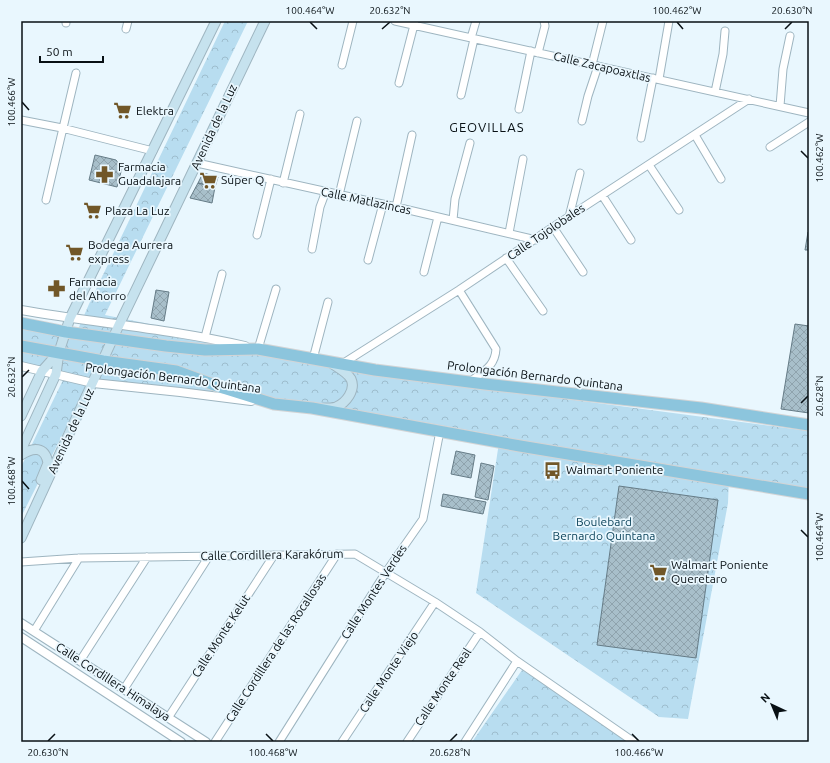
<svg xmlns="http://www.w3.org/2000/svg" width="830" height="763" font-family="Ubuntu,sans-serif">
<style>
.park{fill:url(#park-crowns)}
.building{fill:url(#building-cross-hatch);stroke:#667c87}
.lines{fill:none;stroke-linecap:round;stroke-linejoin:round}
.minor-casing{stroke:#9eb5c0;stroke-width:9}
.tertiary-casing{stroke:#9eb5c0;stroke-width:10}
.secondary-casing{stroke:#9eb5c0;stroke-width:11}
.primary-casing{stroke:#d3d4d5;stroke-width:13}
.minor{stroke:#fff;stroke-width:7}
.tertiary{stroke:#fff;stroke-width:8}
.secondary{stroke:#c6e2ee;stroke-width:9}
.primary{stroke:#8cc5dd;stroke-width:11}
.ticks{fill:none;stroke:#081014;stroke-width:1.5}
.labels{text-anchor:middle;stroke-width:3.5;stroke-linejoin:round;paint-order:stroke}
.street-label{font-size:12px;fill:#081014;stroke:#e9f7fe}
.poi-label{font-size:12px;fill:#081014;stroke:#e9f7fe;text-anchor:start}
.park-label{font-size:12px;fill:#0e455c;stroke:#e9f7fe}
.neighbourhood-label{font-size:13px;letter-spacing:1px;fill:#081014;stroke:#e9f7fe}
.neatline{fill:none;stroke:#081014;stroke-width:1.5}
.ticks-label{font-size:10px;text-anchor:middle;fill:#081014}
</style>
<defs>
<pattern id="park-crowns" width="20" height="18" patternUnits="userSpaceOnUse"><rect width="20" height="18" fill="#b8ddf0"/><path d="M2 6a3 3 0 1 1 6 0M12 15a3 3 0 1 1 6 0" fill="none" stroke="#9dbdcd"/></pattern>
<pattern id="building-cross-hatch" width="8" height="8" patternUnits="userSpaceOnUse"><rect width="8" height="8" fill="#a8bfca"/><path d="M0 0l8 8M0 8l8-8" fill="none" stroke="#8fa3ad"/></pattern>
</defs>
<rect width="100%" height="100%" fill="#e9f7fe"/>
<path class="park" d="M225 21H248L105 315 431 381 809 431V490L729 477 728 503 688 719 659 717 476 593 500 436 389 416 87 386 21 517V467L63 380 21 366V325L76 334 89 304Z
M522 670 633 741 472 742Z"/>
<path class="building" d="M95 155 116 160 122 168 117 187 89 180Z
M203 173 218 177 215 187 198 183Z
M198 183 215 187 212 203 190 198Z
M808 232H809V250H805Z
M156 290 169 292 164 321 151 318Z
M795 324 809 326V413L781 409Z
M456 451 475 455 471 478 451 474Z
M481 463 494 466 488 500 475 497Z
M619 486 718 500 696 658 597 645Z
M443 494 486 502 483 514 441 506Z"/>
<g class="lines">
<defs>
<path id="minor" d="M395 21 809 113
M66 23V21
M126 29 128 21
M471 38 476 21
M538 53 545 26 544 21
M342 65 353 21
M592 65 603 21
M659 79 669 21
M399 83 415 21
M715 92 723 54 725 31
M461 95 474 39
M780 106 783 69 790 36
M519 109 531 51
M21 120 62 128 153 151
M582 121 588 96 598 66
M695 135 721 179
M641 138 653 78
M770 147 809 122
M197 163 396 207 536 240
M649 165 679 210
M283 183 300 114
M339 195 357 121
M602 195 631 240
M46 200 76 73
M396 207 412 135
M569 217 580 173
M453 220 455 199 470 143
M553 227 583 272
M509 233 523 159
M257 235 271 179
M312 249 320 207 326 191
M506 258 543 311
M368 260 383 204
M424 272 438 217
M459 290 496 349C495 366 484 371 471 381
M205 337 222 274
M258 349 276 289
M313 359 328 302
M342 364 459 290 553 227 749 99
M21 562 79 558 355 554 435 602 480 632 517 661 634 742
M34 631 79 558
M80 661 147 557
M124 689 209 556
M168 718 274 555
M215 742 337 554
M279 742 386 572 423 519 440 431
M342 742 435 602
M407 742 480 632
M465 742 517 661"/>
<path id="tertiary" d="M21 310C96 323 171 329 245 346
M21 366 93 383 180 392 251 401
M21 623 206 742
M21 637 181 742"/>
<path id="secondary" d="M323 408C328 408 332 408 336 407 346 403 356 390 351 379 347 372 337 367 331 363
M21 416 42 371 59 352
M21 450 56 374 59 352 70 318 216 21
M21 455C33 447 45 446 48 463L41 480
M21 538 119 325 265 21"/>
<path id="primary" d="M21 323 66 332 166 346 205 350 258 349 375 370 485 384 701 408 809 425
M21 346 103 361 176 371 220 387 274 404 312 408 520 446 809 494"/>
</defs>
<use href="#minor" class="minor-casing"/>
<use href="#tertiary" class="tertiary-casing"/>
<use href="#secondary" class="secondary-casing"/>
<use href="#primary" class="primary-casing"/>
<use href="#minor" class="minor"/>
<use href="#tertiary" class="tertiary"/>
<use href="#secondary" class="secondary"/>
<use href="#primary" class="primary"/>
</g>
<path class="ticks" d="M310 22 317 29M677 22 683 29M382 29 390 22M785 29 792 22M22 102 29 110M801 151 808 158M22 377 29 370M801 403 808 396M22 481 29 489M801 530 808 537M266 734 273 741M632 734 639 741M48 741 55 734M450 741 457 734"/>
<defs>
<symbol id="supermarket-bare" viewBox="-9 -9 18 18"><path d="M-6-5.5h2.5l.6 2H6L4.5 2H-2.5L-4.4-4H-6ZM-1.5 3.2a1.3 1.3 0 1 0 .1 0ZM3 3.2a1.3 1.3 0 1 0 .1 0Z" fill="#715728" stroke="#e9f7fe" stroke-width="2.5" paint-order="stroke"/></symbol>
<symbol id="pharmacy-bare" viewBox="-9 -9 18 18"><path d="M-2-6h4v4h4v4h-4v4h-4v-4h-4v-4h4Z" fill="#715728" stroke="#e9f7fe" stroke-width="2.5" paint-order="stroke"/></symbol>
<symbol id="bus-bare" viewBox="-9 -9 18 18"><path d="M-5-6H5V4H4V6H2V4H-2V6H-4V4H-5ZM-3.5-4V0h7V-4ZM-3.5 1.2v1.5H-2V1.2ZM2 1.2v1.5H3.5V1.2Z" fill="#715728" stroke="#e9f7fe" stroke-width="2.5" paint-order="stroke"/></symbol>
</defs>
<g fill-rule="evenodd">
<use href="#supermarket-bare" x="110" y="98" width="25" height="25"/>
<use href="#pharmacy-bare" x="92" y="162" width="25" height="25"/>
<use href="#supermarket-bare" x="196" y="168" width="25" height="25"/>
<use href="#supermarket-bare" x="80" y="198" width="25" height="25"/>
<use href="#supermarket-bare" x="62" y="240" width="25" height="25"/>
<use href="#pharmacy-bare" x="44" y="276" width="25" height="25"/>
<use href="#bus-bare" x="540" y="458" width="25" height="25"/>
<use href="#supermarket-bare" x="646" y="560" width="25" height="25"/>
</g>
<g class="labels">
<g class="street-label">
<text transform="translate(602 67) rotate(13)" y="4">Calle Zacapoaxtlas</text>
<text transform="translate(214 127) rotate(-65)" y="4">Avenida de la Luz</text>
<text transform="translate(366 201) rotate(12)" y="4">Calle Matlazincas</text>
<text transform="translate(546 232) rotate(-34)" y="4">Calle Tojolobales</text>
<text transform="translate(535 376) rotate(7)" y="4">Prolongación Bernardo Quintana</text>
<text transform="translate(173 378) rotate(7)" y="4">Prolongación Bernardo Quintana</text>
<text transform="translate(71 431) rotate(-65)" y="4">Avenida de la Luz</text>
<text transform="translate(272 555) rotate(-1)" y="4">Calle Cordillera Karakórum</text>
<text transform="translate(374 592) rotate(-57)" y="4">Calle Montes Verdes</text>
<text transform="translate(221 636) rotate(-57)" y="4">Calle Monte Kelut</text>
<text transform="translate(276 648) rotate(-57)" y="4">Calle Cordillera de las Rocallosas</text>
<text transform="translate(389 672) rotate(-56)" y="4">Calle Monte Viejo</text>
<text transform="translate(113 682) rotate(33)" y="4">Calle Cordillera Himalaya</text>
<text transform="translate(443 687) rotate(-56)" y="4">Calle Monte Real</text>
</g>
<g class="poi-label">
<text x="136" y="115">Elektra</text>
<text x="118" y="171">Farmacia<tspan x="118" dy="14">Guadalajara</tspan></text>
<text x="221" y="184">Súper Q</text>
<text x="105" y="215">Plaza La Luz</text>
<text x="88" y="249">Bodega Aurrera<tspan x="88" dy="14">express</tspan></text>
<text x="69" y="286">Farmacia<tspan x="69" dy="14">del Ahorro</tspan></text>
<text x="566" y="474">Walmart Poniente</text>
<text x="671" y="569">Walmart Poniente<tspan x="671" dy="14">Queretaro</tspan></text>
</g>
<g class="park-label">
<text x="604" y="526">Boulebard<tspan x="604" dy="14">Bernardo Quintana</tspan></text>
</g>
<g class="neighbourhood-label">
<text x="487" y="132">GEOVILLAS</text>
</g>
</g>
<rect width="830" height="763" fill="none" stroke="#e9f7fe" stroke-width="44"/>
<g transform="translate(772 705) rotate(316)" stroke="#e9f7fe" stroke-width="3" paint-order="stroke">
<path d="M0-3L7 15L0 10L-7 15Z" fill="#081014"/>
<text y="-6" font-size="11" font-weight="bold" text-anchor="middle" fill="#081014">N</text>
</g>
<path d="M40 56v6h63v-6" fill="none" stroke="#081014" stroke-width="2"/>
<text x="46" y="56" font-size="12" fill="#081014" stroke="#e9f7fe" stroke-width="3" paint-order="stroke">50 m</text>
<rect x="22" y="22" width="786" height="719" class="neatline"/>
<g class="ticks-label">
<text x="310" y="14">100.464°W</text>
<text x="390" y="14">20.632°N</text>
<text x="677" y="14">100.462°W</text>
<text x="792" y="14">20.630°N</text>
<text transform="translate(11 102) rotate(-90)" y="4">100.466°W</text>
<text transform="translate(819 158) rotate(-90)" y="4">100.462°W</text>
<text transform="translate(11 377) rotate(-90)" y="4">20.632°N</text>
<text transform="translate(819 396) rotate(-90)" y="4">20.628°N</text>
<text transform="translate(11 481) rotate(-90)" y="4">100.468°W</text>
<text transform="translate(819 537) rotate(-90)" y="4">100.464°W</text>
<text x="48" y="756">20.630°N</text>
<text x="273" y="756">100.468°W</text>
<text x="450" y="756">20.628°N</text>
<text x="639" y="756">100.466°W</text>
</g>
</svg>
